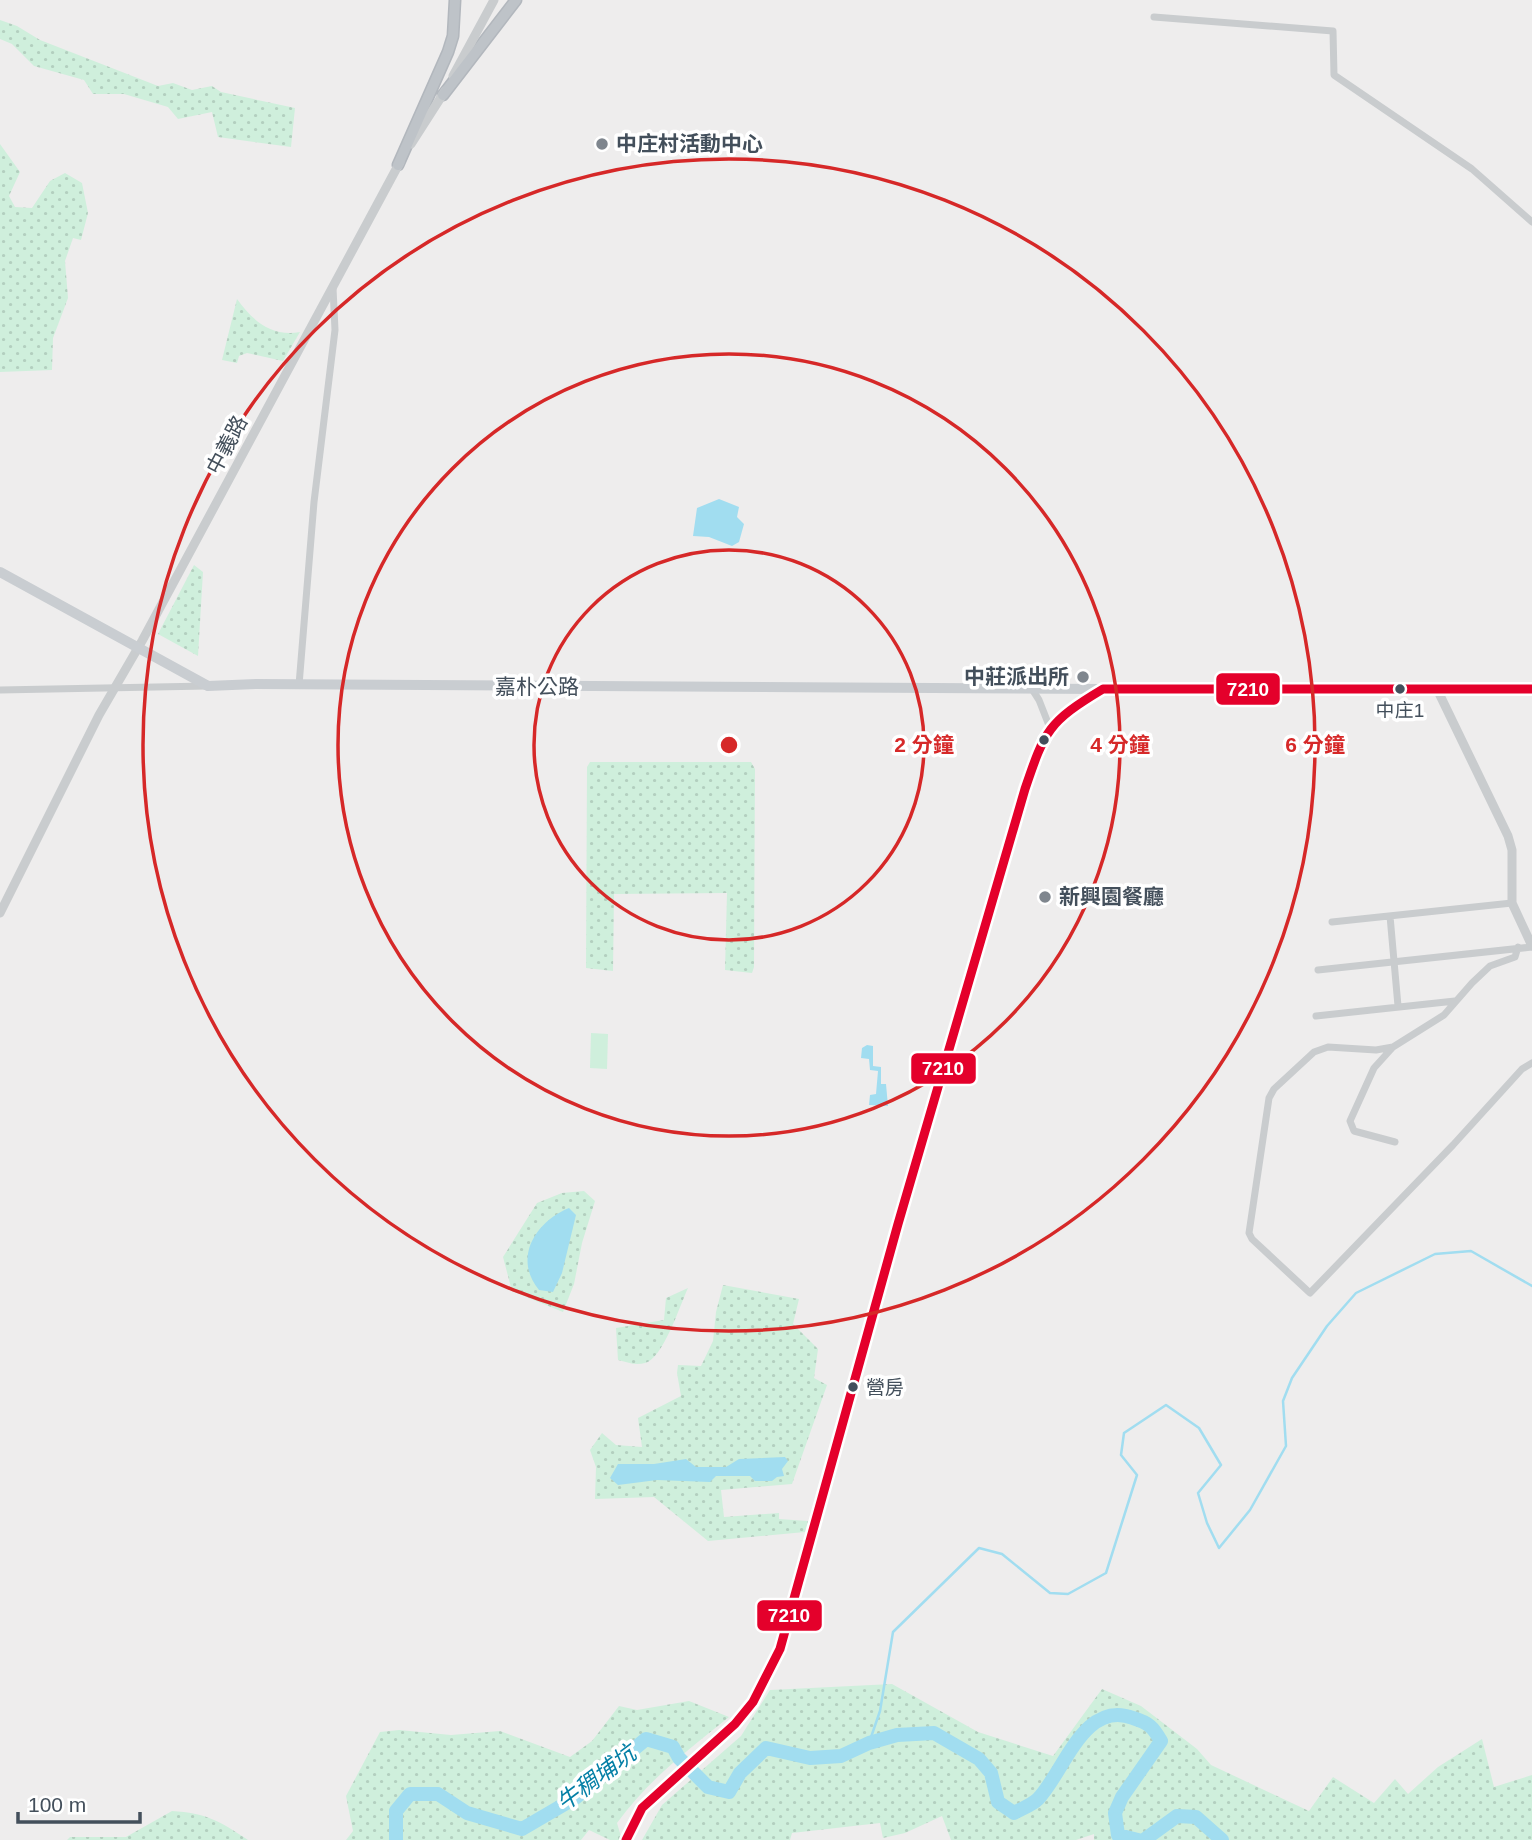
<svg xmlns="http://www.w3.org/2000/svg" width="1532" height="1840" font-family="Arial,'Noto Sans TC',sans-serif">
<style>
.grass{fill:url(#grass-dots)}
.pitch{fill:#cfefdc}
.water{fill:#a1ddf0}
.lines{fill:none;stroke-linecap:round;stroke-linejoin:round}
.stream{stroke:#a1ddf0;stroke-width:2.5}
.river{stroke:#a1ddf0;stroke-width:14}
.trunk-casing{stroke:#b2b7bd;stroke-width:13}
.minor{stroke:#c9ccce;stroke-width:7}
.tertiary{stroke:#c9ccce;stroke-width:9}
.secondary{stroke:#c9cdd1;stroke-width:10}
.trunk{stroke:#bec3c8;stroke-width:10}
.bus-1-casing{stroke:#fff;stroke-width:14}
.bus-1{stroke:#e4002b;stroke-width:9}
.ring{fill:none;stroke:#d62828;stroke-width:3.5}
.poi-dot{fill:#7f868e;stroke:#fff;stroke-width:2.5}
.bus-dot{fill:#434f5b;stroke:#fff;stroke-width:2.5}
.labels{text-anchor:middle;stroke-width:7;stroke-linejoin:round;paint-order:stroke}
.bus-label{font-size:19px;fill:#434f5b;stroke:#fff}
.poi-label{font-size:21px;font-weight:bold;fill:#434f5b;stroke:#fff;text-anchor:start}
.street-label{font-size:21px;fill:#434f5b;stroke:#fff}
.water-label{font-size:23px;font-style:italic;fill:#047fa6;stroke:#fff}
.centre{fill:#d62828;stroke:#fff;stroke-width:3.5}
.ring-label{font-size:21px;text-anchor:middle;font-weight:bold;fill:#d62828;stroke:#fff;stroke-width:7;stroke-linejoin:round;paint-order:stroke}
.line-badge{stroke:#fff;stroke-width:2.5}
.badge-label{font-size:19px;text-anchor:middle;font-weight:bold;fill:#fff}
</style>
<defs>
<pattern id="grass-dots" width="8" height="8" patternUnits="userSpaceOnUse" patternTransform="scale(1.75)"><rect width="8" height="8" fill="#cfefdc"/><path d="M2 2h.1M6 6h.1" fill="none" stroke="#b3cfbf" stroke-width="1.8" stroke-linecap="round"/></pattern>
</defs>
<rect width="100%" height="100%" fill="#eeeded"/>
<path class="grass" d="M0 20 17 26 40 40 158 86 173 83 192 90 212 86 221 92 295 108 291 147 218 137 212 112 178 119 168 107 124 94H93L84 80 34 66 12 44 0 39Z
M0 144 20 172 9 196 15 207 32 208 50 181 65 173 82 183 88 213 81 240 73 238 65 261 68 298 53 338 52 370 0 372Z
M237 299C252 320 271 337 300 332L283 361 247 353 239 356 237 363 222 360Z
M194 565 203 572 198 656 158 634Z
M590 762H751L755 769 754 967 752 973 725 970 727 893 614 894 613 971 586 968 587 767Z
M584 1191 595 1201 582 1243 574 1284 563 1312 512 1291 503 1257 537 1203 562 1193Z
M723 1285 799 1299 793 1324 818 1349 814 1378 827 1385 792 1484 721 1490 724 1517 779 1513V1519L808 1521 805 1532 708 1541 654 1497 595 1499 596 1467 590 1450 602 1433 616 1445 642 1447 638 1418 681 1396 677 1373 678 1365 701 1366 713 1341 716 1312Z
M688 1288C680 1305 663 1359 645 1363 635 1366 627 1362 618 1360L616 1328 664 1320 666 1298Z
M892 1684 978 1732 1053 1756 1102 1689 1141 1706 1197 1749 1211 1765 1309 1811 1333 1777 1374 1803 1395 1779 1408 1794 1438 1767 1482 1739 1494 1787 1532 1775V1840H1094V1834L1076 1840H951L942 1816 905 1833 883 1838 880 1823 792 1833 790 1840H642L662 1805 741 1736 770 1690Z
M689 1701 729 1717C687 1751 649 1779 617 1823L622 1840H610L589 1830 581 1840H346L353 1831 346 1796 380 1732 399 1730 451 1735 500 1731 570 1757 592 1741 619 1706 637 1710Z
M172 1811C206 1813 220 1821 248 1840H67L70 1837H126Z"/>
<path class="pitch" d="M591 1033 608 1034 607 1069 590 1068Z"/>
<path class="water" d="M719 499 739 507 737 517 744 524 739 542 732 546 709 537 693 536 697 508Z
M867 1045 873 1046V1066L881 1067V1084H886L888 1106 869 1105 870 1095 876 1094 878 1071 870 1070 869 1059 861 1058 862 1048Z
M569 1208 576 1215 562 1273 553 1292 539 1290C512 1257 537 1221 569 1208Z
M785 1457 788 1461 782 1469 784 1476 777 1477 772 1481H755L750 1476H716L710 1482 657 1480 618 1485 610 1478 618 1464H654L686 1459 696 1467H726L739 1459Z"/>
<g class="lines">
<path class="stream" d="M869 1743 880 1711 893 1632 979 1548 1002 1554 1050 1593 1068 1594 1106 1573 1137 1475 1121 1455 1124 1433 1166 1405 1199 1428 1221 1465 1198 1493 1207 1523 1219 1548 1250 1510 1286 1446 1283 1401 1292 1378 1327 1326 1356 1293 1435 1254 1471 1251 1532 1286"/>
<path class="river" d="M396 1840V1811L410 1794H438L467 1813 522 1829 575 1798 646 1739 673 1747 679 1758 708 1787 729 1792 740 1773 766 1748 810 1758 841 1756 869 1743 897 1735 934 1733 979 1759 991 1773 998 1802 1014 1813C1021 1809 1032 1805 1038 1799 1064 1772 1084 1699 1133 1718 1149 1723 1153 1727 1161 1741L1122 1797 1115 1813 1118 1835 1138 1840
M1144 1840 1177 1816 1196 1817 1222 1840"/>
<defs>
<path id="trunk" d="M443 95 516 0
M398 165 448 52 453 36 455 0"/>
</defs>
<use href="#trunk" class="trunk-casing"/>
<path class="minor" d="M1154 17 1333 31 1334 75 1472 169 1532 222
M299 685 314 502 335 330 333 288
M1032 689 1039 700 1050 728
M0 690 207 686
M1390 916 1398 1006
M1332 922 1512 903
M1318 970 1532 947
M1316 1016 1455 1001
M1393 1047 1376 1050 1328 1047 1314 1052 1274 1089 1269 1098 1249 1233 1252 1239 1310 1293 1453 1145 1522 1069 1532 1063
M1395 1142 1354 1131 1350 1121 1374 1068 1393 1047 1444 1015 1472 983 1490 966 1515 957 1518 947"/>
<path class="tertiary" d="M453 76 494 0
M411 144 445 91
M1436 687 1508 836 1512 850V903L1532 946
M0 913 99 715 142 641 400 162"/>
<path class="secondary" d="M0 572 208 686 256 684 1101 689
M626 1840 642 1808 735 1724 753 1702 780 1649 898 1224 1025 789C1032 769 1037 746 1050 728 1063 711 1085 700 1103 689H1532"/>
<use href="#trunk" class="trunk"/>
<defs>
<path id="bus-1" d="M626 1840 642 1808 735 1724 753 1702 780 1649 898 1224 1025 789C1045 730 1048 722 1103 689H1532"/>
</defs>
<use href="#bus-1" class="bus-1-casing"/>
<use href="#bus-1" class="bus-1"/>
</g>
<g class="ring">
<circle cx="729" cy="745" r="195"/>
<circle cx="729" cy="745" r="391"/>
<circle cx="729" cy="745" r="586"/>
</g>
<g class="poi-dot">
<circle cx="602" cy="144" r="7"/>
<circle cx="1083" cy="677" r="7"/>
<circle cx="1045" cy="897" r="7"/>
</g>
<g class="bus-dot">
<circle cx="1400" cy="689" r="6"/>
<circle cx="1044" cy="740" r="6"/>
<circle cx="853" cy="1387" r="6"/>
</g>
<g class="labels">
<g class="bus-label">
<text x="1400" y="717">中庄1</text>
<text x="866" y="1394" text-anchor="start">營房</text>
</g>
<g class="poi-label">
<text x="616" y="151">中庄村活動中心</text>
<text x="1069" y="684" text-anchor="end">中莊派出所</text>
<text x="1059" y="904">新興園餐廳</text>
</g>
<g class="street-label">
<text transform="translate(227 445) rotate(-62)" y="7">中義路</text>
<text x="537" y="694">嘉朴公路</text>
</g>
<g class="water-label">
<text transform="translate(596 1778) rotate(-37)" y="8">牛稠埔坑</text>
</g>
</g>
<circle cx="729" cy="745" r="10" class="centre"/>
<g class="ring-label">
<text x="924" y="752">2 分鐘</text>
<text x="1120" y="752">4 分鐘</text>
<text x="1315" y="752">6 分鐘</text>
</g>
<g class="line-badge">
<rect x="1215" y="672" width="66" height="34" rx="7" fill="#e4002b"/>
<rect x="910" y="1052" width="67" height="33" rx="7" fill="#e4002b"/>
<rect x="756" y="1599" width="67" height="33" rx="7" fill="#e4002b"/>
</g>
<g class="badge-label">
<text x="1248" y="696">7210</text>
<text x="943" y="1075">7210</text>
<text x="789" y="1622">7210</text>
</g>
<path d="M18 1812v10h122v-10" fill="none" stroke="#434f5b" stroke-width="3.5"/>
<text x="28" y="1812" font-size="21" fill="#434f5b" stroke="#ffffff" stroke-width="5" paint-order="stroke">100 m</text>
</svg>
